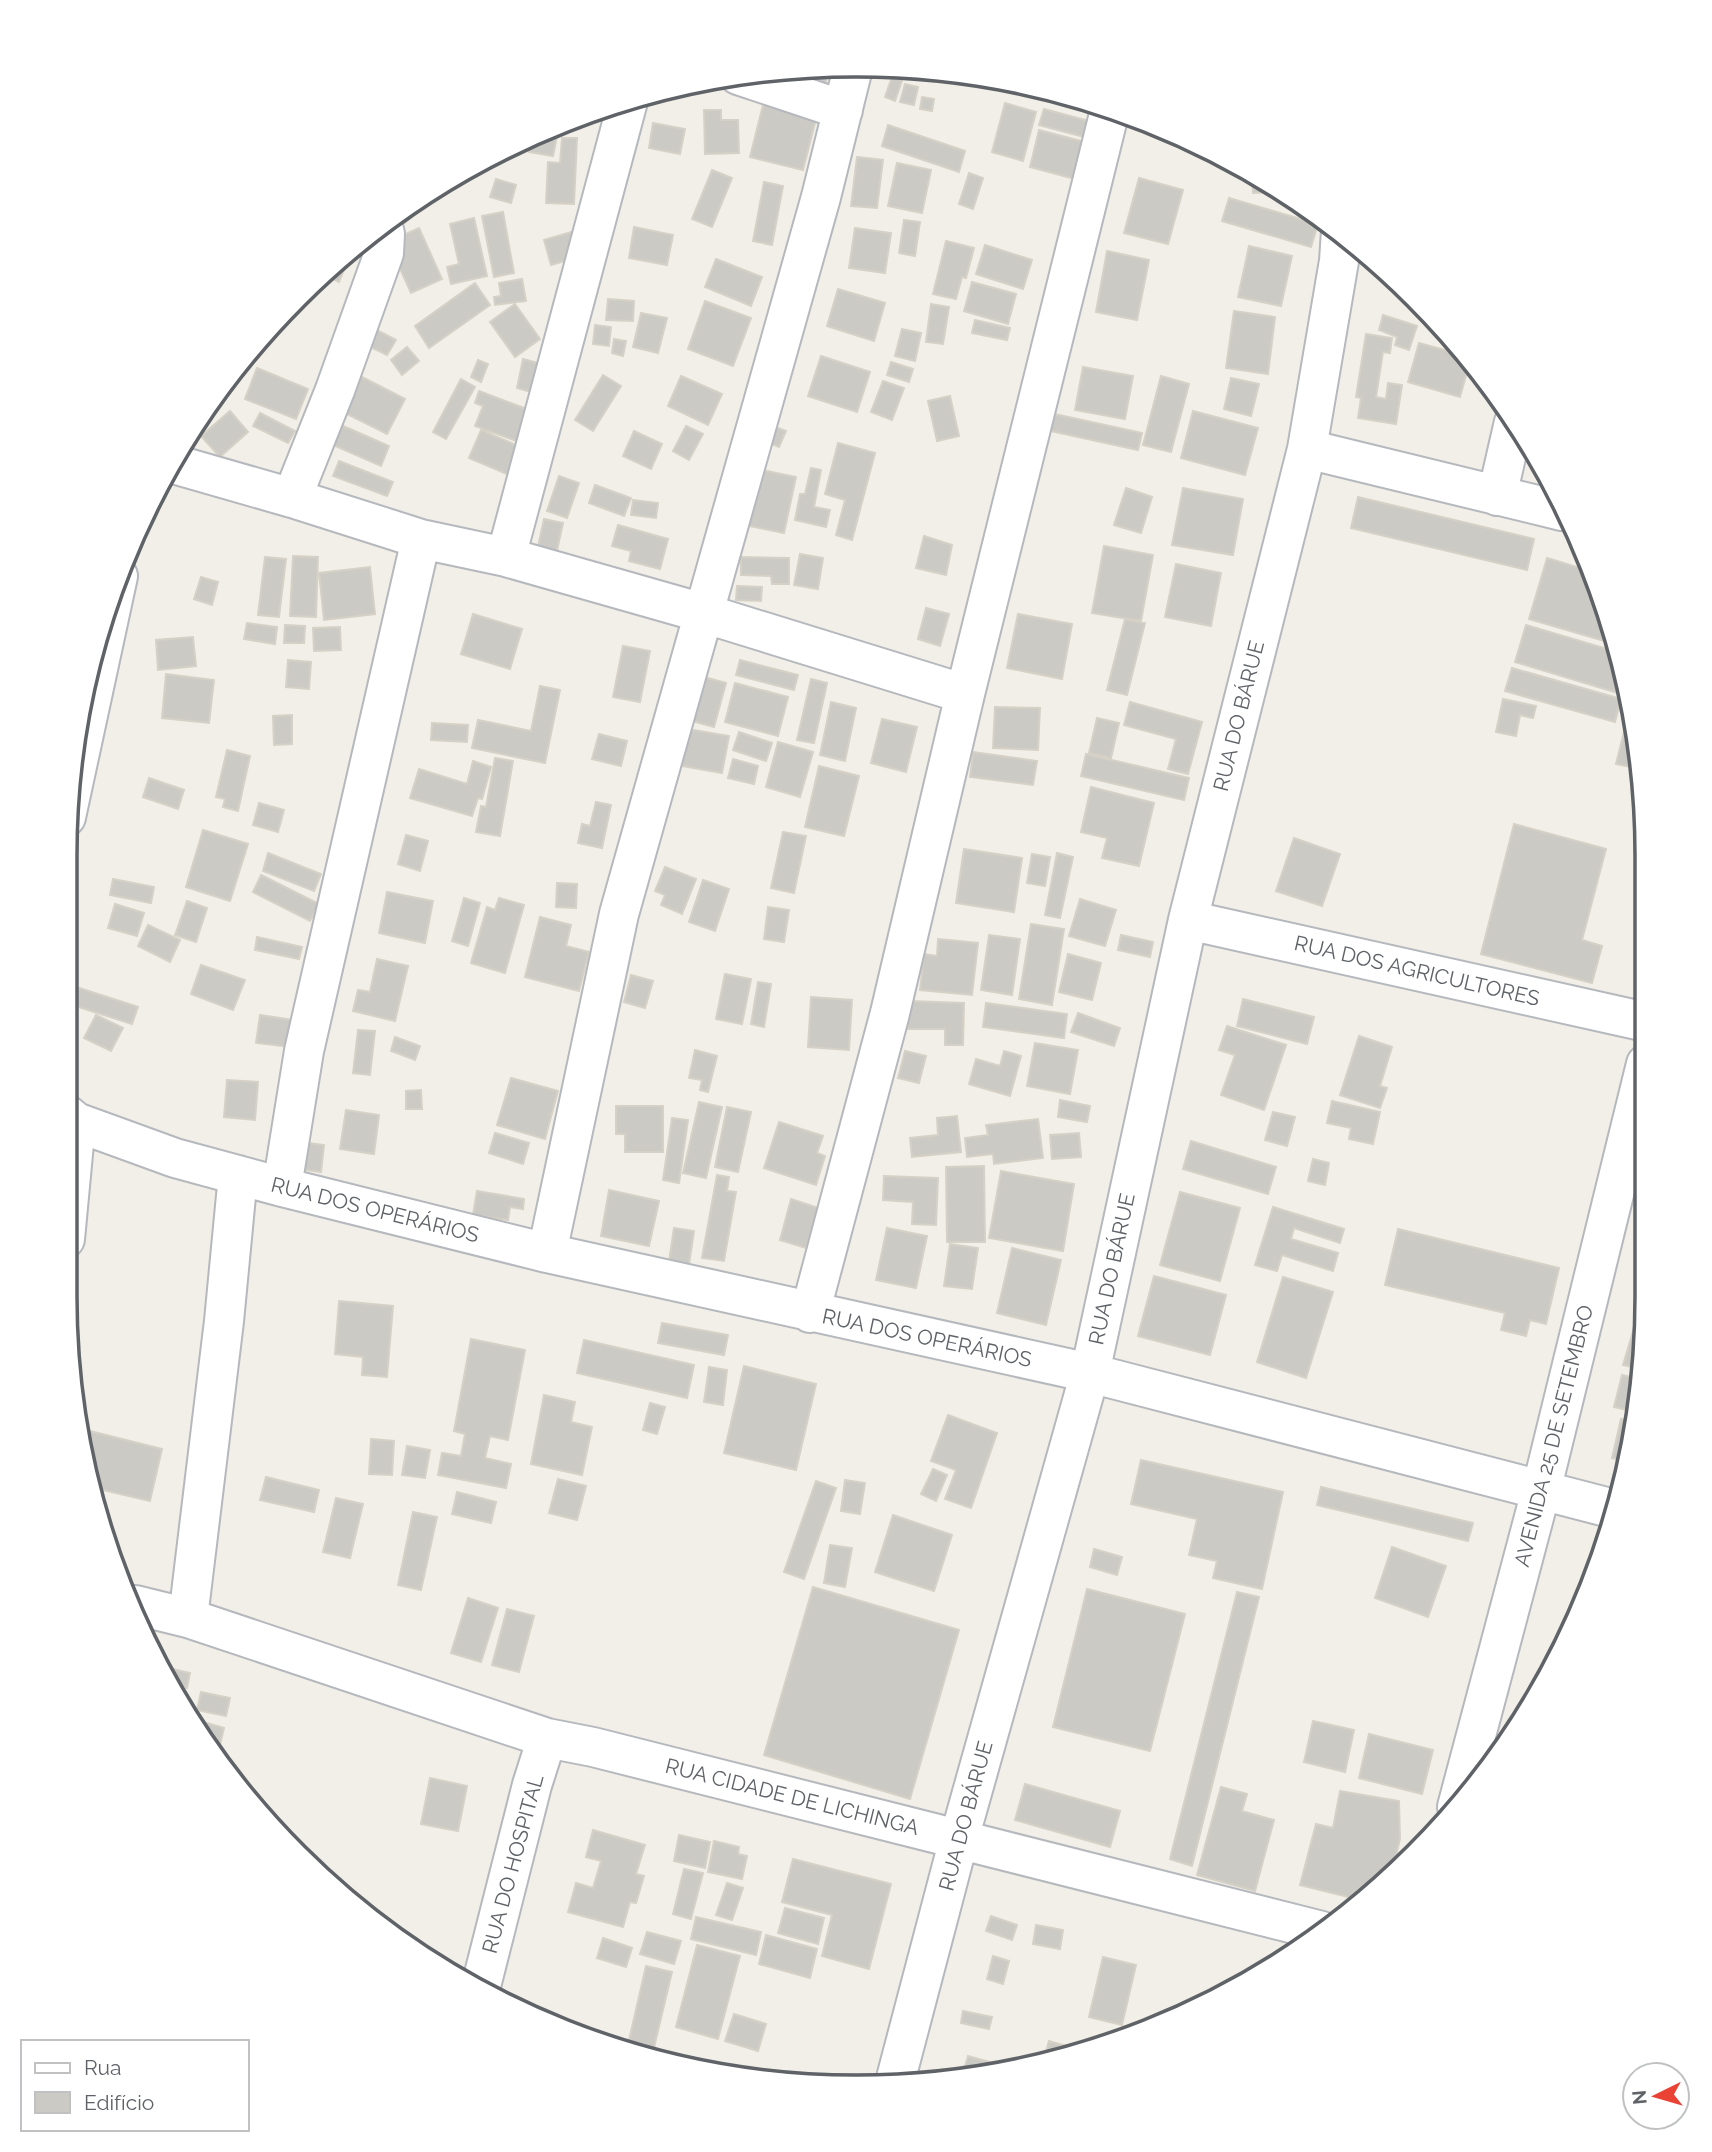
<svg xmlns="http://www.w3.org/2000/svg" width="1712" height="2152" font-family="Raleway,sans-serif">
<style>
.building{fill:#cccac5;stroke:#d6d1c6;stroke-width:2}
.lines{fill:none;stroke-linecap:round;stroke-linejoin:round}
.minor-casing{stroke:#b5b8bc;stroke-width:42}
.minor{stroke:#fff;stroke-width:38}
.labels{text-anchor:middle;stroke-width:7;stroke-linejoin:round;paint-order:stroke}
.street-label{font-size:21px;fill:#5f6368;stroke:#fff}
.rim{fill:none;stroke:#5f6368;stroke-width:3.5}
</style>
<rect width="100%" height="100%" fill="#f1efe8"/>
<path class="building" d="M827 69 825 95 795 93 796 72 789 70Z
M894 71 904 75 895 101 885 97Z
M905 84 918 87 914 105 900 102Z
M922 97 934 99 932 111 920 109Z
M1005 103 1036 112 1023 161 992 152Z
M763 105 816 119 803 170 750 157Z
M604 106 600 119 584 115 602 107Z
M1044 109 1089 121 1084 137 1039 125Z
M704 110H721V120H738L739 153 705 154Z
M653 123 685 129 680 154 649 148Z
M888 125 965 151 959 172 882 146Z
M1039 130 1085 142 1075 179 1030 167Z
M543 133 557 136 553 156 529 152 531 139Z
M562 138H577L574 204 546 203 548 162 560 163Z
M857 157 883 160 877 208 851 206Z
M897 163 931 170 922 213 888 206Z
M712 170 732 178 712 227 692 219Z
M969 173 983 178 973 209 959 204Z
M1252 175 1279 192 1253 193Z
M1139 178 1183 190 1168 244 1124 233Z
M496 179 516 185 511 203 490 197Z
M764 182 783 186 772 245 753 241Z
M431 191 436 197 397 229 389 219Z
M1229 198 1318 224 1311 247 1222 221Z
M503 212 514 273 494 277 482 216Z
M474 218 487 276 451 284 447 267 459 264 450 224Z
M904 220 920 222 915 256 899 253Z
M634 227 673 235 667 265 629 258Z
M419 228 442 279 411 293 388 242Z
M855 228 891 233 885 273 849 268Z
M575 231 582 256 551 265 544 240Z
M946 241 974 248 966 278 962 277 956 299 933 294Z
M985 245 1032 260 1023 289 976 274Z
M1249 246 1292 256 1281 306 1238 297Z
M353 248 339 282 324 275Z
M1107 251 1149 260 1137 320 1096 312Z
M716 259 762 277 751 306 705 287Z
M522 279 526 301 495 305 494 297 501 296 499 283Z
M972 282 1016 294 1008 324 964 311Z
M475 283 490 305 429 348 415 326Z
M838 289 885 303 874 341 827 326Z
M608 299 634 301 633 321 606 320Z
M705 301 751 318 733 366 688 349Z
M515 304 540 339 515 357 490 322Z
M931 304 949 307 943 344 926 342Z
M1234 311 1275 317 1268 374 1226 368Z
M641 313 667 318 658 353 633 347Z
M1383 315 1417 326 1409 350 1395 345 1397 337 1379 330Z
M1433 318 1449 333 1431 328Z
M975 320 1010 328 1007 340 972 333Z
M595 325 611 327 609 346 593 344Z
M369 326 396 340 387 355 360 342Z
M902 329 921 333 915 361 895 356Z
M1366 334 1392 338 1390 353 1383 352 1376 397 1386 399 1388 383 1402 385 1396 424 1358 418 1361 398 1356 397Z
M614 339 626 341 623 356 612 353Z
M1419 343 1467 356 1470 361 1460 397 1408 382Z
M407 347 419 361 402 375 391 360Z
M821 356 870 372 857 412 808 396Z
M523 359 542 364 535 393 517 388Z
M478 360 488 364 481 382 471 377Z
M891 362 913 369 909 382 887 375Z
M1083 367 1133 376 1125 419 1075 410Z
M257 368 308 389 296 419 245 399Z
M603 375 621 386 593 431 575 420Z
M360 376 405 399 387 434 343 412Z
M681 376 722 394 708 425 668 406Z
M1161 376 1189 384 1171 452 1143 445Z
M1231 378 1259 384 1251 416 1224 409Z
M461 379 475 387 446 439 433 432Z
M883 381 904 388 892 420 871 412Z
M479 391 532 411 527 445 475 426 483 406 475 403Z
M950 396 959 436 937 441 928 401Z
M230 411 248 432 220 457 201 436Z
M1193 411 1258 428 1245 475 1181 458Z
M260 413 295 431 288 443 253 426Z
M1050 413 1142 433 1138 450 1046 430Z
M768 424 786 431 779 447 762 440Z
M341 425 389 446 381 466 333 445Z
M686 426 703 434 689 460 673 451Z
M481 430 521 447 509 475 469 458Z
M634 431 662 444 651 469 623 456Z
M838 443 875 453 852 540 836 535 845 500 825 494Z
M339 461 393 482 387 496 333 476Z
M811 468 821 470 814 507 830 510 826 527 795 520 800 494H805Z
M757 469 796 477 784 533 745 525Z
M559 476 579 483 567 518 547 511Z
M595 485 631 498 624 516 589 503Z
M1126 488 1152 497 1141 533 1114 525Z
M1183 488 1243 499 1233 555 1172 545Z
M1358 497 1534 539 1527 570 1351 528Z
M633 500 658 503 656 518 631 515Z
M544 519 563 523 556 555 537 551Z
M618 525 668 539 660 569 629 561 631 551 612 546Z
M924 536 952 545 946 575 916 568Z
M1104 546 1153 555 1141 621 1092 613Z
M800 554 823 558 818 589 794 585Z
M293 556 318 557 316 617 290 616Z
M265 557 286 559 279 617 258 615Z
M741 557 789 558V584H772L771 576 741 575Z
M1547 558 1587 570 1618 645 1529 619Z
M1176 564 1221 573 1211 626 1165 617Z
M370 567 375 614 324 620 319 573Z
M201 577 218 582 212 605 194 599Z
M737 586 762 587 761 601 736 600Z
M926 608 949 614 940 646 918 639Z
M473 614 522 629 510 669 461 654Z
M1018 614 1072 624 1062 679 1007 668Z
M1125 619 1145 623 1127 695 1107 690Z
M247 623 277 627 275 644 244 639Z
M285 625 305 626 304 643H284Z
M1526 625 1621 653 1628 696 1515 662Z
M340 627 341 650 314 651 313 628Z
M193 637 196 666 158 670 156 640Z
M623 646 650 651 640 702 613 697Z
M288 660 311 662 309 689 286 687Z
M740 660 798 675 794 690 736 675Z
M1512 668 1621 699 1615 722 1505 691Z
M166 674 214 680 209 723 162 718Z
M704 677 726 683 714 727 692 721Z
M811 679 827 683 814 743 797 740Z
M735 683 788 697 778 736 725 722Z
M540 686 560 690 545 763 472 748 478 720 531 731Z
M1503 699 1536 706 1533 718 1520 715 1516 736 1496 732Z
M831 702 856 708 845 761 820 755Z
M1130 702 1202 722 1188 774 1168 769 1176 739 1124 725Z
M995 707 1040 708 1038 750 993 748Z
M292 715V744L274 745 273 716Z
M1628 716 1631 717 1640 769 1616 764Z
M1097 718 1119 723 1111 758 1089 753Z
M882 719 917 727 906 772 871 763Z
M432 723 468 725 467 742 431 740Z
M688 729 729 736 722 773 682 766Z
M739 732 772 743 766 761 733 750Z
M599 734 627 741 621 766 592 759Z
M778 742 813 752 800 797 766 787Z
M227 750 250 756 238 811 223 807 225 799 216 797Z
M973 752 1037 761 1033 785 970 777Z
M1086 754 1189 778 1184 800 1081 776Z
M495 758 513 761 500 836 476 832 481 806 486 807Z
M733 759 758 766 754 784 728 778Z
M473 761 491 767 482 799 478 798 472 816 410 798 419 769 467 784Z
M819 766 859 776 844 836 805 827Z
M149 778 184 790 178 809 143 797Z
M1091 787 1154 803 1139 866 1102 858 1107 838 1081 832Z
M596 802 611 805 602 848 578 843 582 824 590 826Z
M259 803 284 810 278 832 253 825Z
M1514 824 1606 849 1582 940 1602 946 1592 983 1481 954Z
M203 830 248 844 230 901 186 887Z
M783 832 806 836 794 893 771 888Z
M406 835 428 841 420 871 398 864Z
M1294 838 1340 854 1322 906 1276 891Z
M964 849 1022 858 1014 912 956 903Z
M268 853 321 874 314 891 263 871Z
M1057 853 1073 857 1060 918 1045 915Z
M1032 854 1050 857 1045 886 1027 883Z
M665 867 696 879 682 914 661 905 665 895 655 891Z
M261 875 319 904 310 921 253 892Z
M113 879 154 887 151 903 110 895Z
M703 880 729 889 715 931 689 922Z
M557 883 577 884 576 908 556 907Z
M387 892 433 901 425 943 379 933Z
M464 898 480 903 468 946 452 941Z
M499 898 524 905 505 973 471 963 487 907 495 910Z
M1080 899 1116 910 1105 946 1069 936Z
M187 901 207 908 196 942 175 935Z
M115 904 144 913 137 936 108 928Z
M768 907 789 910 784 942 764 939Z
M540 917 571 925 566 946 589 952 579 991 525 977Z
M1031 924 1064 929 1052 1005 1019 999Z
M148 925 180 940 170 962 138 946Z
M989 935 1020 939 1012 995 981 990Z
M1121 935 1153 942 1150 957 1118 950Z
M257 937 302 947 299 959 255 950Z
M938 939 978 943 972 995 920 990 924 954 937 956Z
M1068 954 1101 963 1092 1000 1059 992Z
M377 959 408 966 395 1021 353 1011 358 990 370 992Z
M201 965 245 980 233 1010 191 994Z
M725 974 751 979 742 1024 716 1019Z
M631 975 653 981 645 1008 624 1002Z
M758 982 771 984 764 1027 751 1024Z
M67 984 138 1007 132 1024 66 1003Z
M811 997 852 1000 849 1050 808 1047Z
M1243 999 1314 1017 1307 1044 1237 1026Z
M909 1001 964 1003 963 1045H945V1029H908Z
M986 1003 1067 1014 1064 1038 983 1027Z
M1078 1013 1120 1028 1114 1046 1071 1032Z
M96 1015 123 1028 111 1051 84 1038Z
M260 1015 294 1020 290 1047 256 1043Z
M1227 1026 1286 1045 1264 1110 1221 1095 1235 1055 1219 1050Z
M358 1030 375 1031 370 1075 353 1073Z
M1359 1036 1392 1047 1380 1086 1387 1088 1380 1108 1340 1095Z
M395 1037 420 1046 415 1060 391 1051Z
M1035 1043 1078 1050 1070 1094 1027 1086Z
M695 1050 717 1056 708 1092 700 1090 702 1080 689 1078Z
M905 1051 926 1056 919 1083 898 1078Z
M1004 1051 1021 1056 1010 1096 969 1084 976 1059 1000 1066Z
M511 1078 558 1091 545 1139 497 1125Z
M227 1080 258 1082 255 1120 224 1117Z
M421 1090 422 1109H406V1091Z
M1060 1100 1090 1106 1087 1122 1058 1117Z
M1332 1101 1380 1112 1373 1144 1349 1139 1351 1128 1327 1123Z
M699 1102 722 1107 706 1178 683 1173Z
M616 1106H663V1152H625V1134H616Z
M727 1107 751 1112 738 1172 715 1167Z
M346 1110 379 1115 374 1154 340 1149Z
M1273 1112 1295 1117 1287 1146 1265 1140Z
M957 1116 961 1152 912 1157 910 1138 938 1135 937 1118Z
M672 1118 688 1120 679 1183 663 1180Z
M1038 1119 1043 1158 994 1164 993 1154 967 1157 965 1138 988 1135 986 1125Z
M779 1122 823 1136 817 1153 825 1156 816 1185 764 1168Z
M495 1133 529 1143 523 1164 489 1153Z
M1079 1133 1081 1157 1052 1159 1050 1135Z
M1191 1141 1276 1167 1268 1194 1183 1169Z
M302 1142 324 1145 321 1172 299 1169Z
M1313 1159 1329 1163 1325 1185 1308 1181Z
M984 1166 985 1242H947L946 1167Z
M1001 1171 1074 1184 1063 1251 989 1238Z
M717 1175 729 1177 727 1191 736 1192 724 1261 702 1258Z
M884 1176 938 1178 936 1225 912 1224 913 1202 883 1200Z
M609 1190 659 1201 649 1246 601 1236Z
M477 1191 524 1199 523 1209 510 1207 508 1220 473 1215Z
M1180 1192 1240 1208 1220 1281 1160 1265Z
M791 1199 818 1208 806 1248 780 1240Z
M1273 1207 1344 1229 1340 1243 1294 1228 1291 1239 1338 1253 1333 1271 1282 1255 1277 1271 1255 1265Z
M674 1228 694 1231 688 1271 668 1268Z
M887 1228 927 1236 916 1288 876 1280Z
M1398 1229 1559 1268 1546 1324 1530 1320 1526 1336 1501 1330 1505 1313 1385 1285Z
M950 1244 978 1248 972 1289 944 1286Z
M1012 1248 1061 1260 1046 1325 997 1313Z
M1647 1268V1293L1641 1291Z
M1154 1276 1226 1295 1210 1355 1138 1336Z
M1283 1277 1333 1292 1306 1378 1257 1362Z
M339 1301 393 1306 387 1377 362 1375 363 1357 335 1354Z
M662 1323 728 1335 724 1355 658 1343Z
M1634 1328 1644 1330 1640 1369 1623 1365Z
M471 1339 525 1350 508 1440 490 1436 485 1458 511 1464 506 1488 438 1475 442 1453 461 1456 465 1434 454 1431Z
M584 1340 694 1365 687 1398 577 1373Z
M744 1366 816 1384 796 1470 724 1453Z
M709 1367 727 1370 723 1405 704 1402Z
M1622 1375 1639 1379 1636 1412 1614 1407Z
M544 1395 575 1402 571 1422 592 1427 582 1475 531 1464Z
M650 1403 665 1407 657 1434 643 1430Z
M948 1415 997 1433 971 1508 945 1499 956 1470 931 1461Z
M1621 1419 1635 1423 1628 1462 1612 1458Z
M82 1429 162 1449 150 1501 90 1487Z
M371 1439 394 1441 392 1475 369 1474Z
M407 1446 430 1450 425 1478 402 1475Z
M1141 1460 1283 1492 1262 1589 1213 1578 1217 1561 1189 1555 1197 1519 1131 1504Z
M933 1469 947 1475 936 1501 921 1494Z
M266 1477 319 1490 314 1512 260 1500Z
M558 1479 586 1486 577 1520 549 1513Z
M845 1480 865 1483 860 1514 841 1511Z
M816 1481 836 1488 804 1579 784 1572Z
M1321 1487 1473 1523 1468 1541 1317 1505Z
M457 1492 496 1502 491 1523 452 1514Z
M336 1498 363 1504 350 1558 323 1552Z
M413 1512 437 1517 421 1590 398 1585Z
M893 1515 952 1535 934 1591 875 1572Z
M830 1545 852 1548 845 1587 824 1583Z
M1392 1547 1446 1566 1428 1617 1375 1598Z
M1094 1549 1122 1557 1117 1575 1090 1567Z
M813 1587 959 1630 910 1799 764 1755Z
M1087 1589 1185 1614 1150 1751 1053 1727Z
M1237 1592 1259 1597 1192 1866 1170 1859Z
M468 1598 498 1608 481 1662 451 1653Z
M507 1609 534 1616 519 1672 492 1665Z
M160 1666 190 1673 187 1688 168 1684Z
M201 1692 230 1698 226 1716 197 1710Z
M196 1720 224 1728 218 1753 195 1724Z
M1313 1721 1354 1730 1345 1772 1304 1762Z
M1369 1734 1433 1750 1422 1794 1359 1778Z
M430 1778 467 1786 458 1831 421 1824Z
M1025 1784 1120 1811 1110 1847 1015 1820Z
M1221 1787 1247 1794 1242 1811 1274 1820 1255 1891 1197 1875Z
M1340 1791 1399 1801 1400 1839 1393 1869 1384 1885 1364 1901 1300 1885 1316 1824 1333 1828Z
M593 1830 645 1845 636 1874 644 1876 636 1903 630 1902 623 1927 568 1912 576 1883 593 1888 601 1861 586 1857Z
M679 1835 710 1842 705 1868 674 1861Z
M714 1841 739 1847 738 1854 747 1856 742 1879 708 1872Z
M793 1859 891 1884 869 1969 822 1956 832 1915 782 1902Z
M684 1869 703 1873 691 1919 673 1914Z
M727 1883 743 1888 732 1920 716 1915Z
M785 1908 824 1918 818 1944 778 1933Z
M991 1916 1017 1925 1012 1940 986 1931Z
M696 1917 761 1932 756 1955 691 1939Z
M1036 1925 1063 1930 1060 1949 1033 1944Z
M647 1932 681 1941 674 1964 640 1954Z
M766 1935 817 1949 810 1978 759 1964Z
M603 1938 632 1948 626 1967 597 1958Z
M697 1945 740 1956 718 2039 676 2027Z
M993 1956 1009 1961 1003 1984 987 1979Z
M1103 1957 1136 1965 1122 2025 1089 2017Z
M646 1966 672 1972 652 2056 627 2049Z
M963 2011 992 2017 989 2029 961 2023Z
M734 2014 766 2024 758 2051 725 2041Z
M1049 2041 1083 2051 1060 2060 1043 2063Z
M968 2056 1004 2066V2068L963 2073Z
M746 2067 787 2078 744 2073Z"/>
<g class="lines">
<defs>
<path id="minor" d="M738 75 843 110
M1307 449 1562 511
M170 463 292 498 421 539 506 557 703 613 965 694
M1497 496 1514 422
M292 498 335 390 384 253 385 234 382 223
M506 557 628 101
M66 817 118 576
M1188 920 1646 1022
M65 1113 76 1122 175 1158 282 1187 547 1253 1090 1373 1614 1509
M282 1187 304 1051 421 539
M65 1239 76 1122
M547 1253 619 914 821 197 853 68
M810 1313 890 1013 965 694 1110 110
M135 1605 188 1618 547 1738 593 1747 1322 1931
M188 1618 224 1321 238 1175
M1457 1807 1541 1491 1646 1064
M480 1990 532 1785 547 1738
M895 2082 959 1839 1090 1373 1188 920 1307 449 1339 261 1341 231"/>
</defs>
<use href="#minor" class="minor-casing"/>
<use href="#minor" class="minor"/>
</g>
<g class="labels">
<g class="street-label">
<text transform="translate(1239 716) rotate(-76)" y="7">RUA DO BÁRUE</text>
<text transform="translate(1417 971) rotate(13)" y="7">RUA DOS AGRICULTORES</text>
<text transform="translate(375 1210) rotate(14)" y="7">RUA DOS OPERÁRIOS</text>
<text transform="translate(1112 1269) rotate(-78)" y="7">RUA DO BÁRUE</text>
<text transform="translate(927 1338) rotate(12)" y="7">RUA DOS OPERÁRIOS</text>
<text transform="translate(1554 1436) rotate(-76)" y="7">AVENIDA 25 DE SETEMBRO</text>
<text transform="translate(792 1797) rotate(14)" y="7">RUA CIDADE DE LICHINGA</text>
<text transform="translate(966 1816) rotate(-75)" y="7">RUA DO BÁRUE</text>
<text transform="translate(513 1864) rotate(-75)" y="7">RUA DO HOSPITAL</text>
</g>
</g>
<path d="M0 0H1712V2152H0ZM856 77H856A779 779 0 0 1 1635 856V1296A779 779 0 0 1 856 2075H856A779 779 0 0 1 77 1296V856A779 779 0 0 1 856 77Z" fill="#fff" fill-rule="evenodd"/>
<path class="rim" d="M856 77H856A779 779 0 0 1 1635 856V1296A779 779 0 0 1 856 2075H856A779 779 0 0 1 77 1296V856A779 779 0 0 1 856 77Z"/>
<rect x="21" y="2040" width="228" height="91" fill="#ffffff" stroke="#bfc1c3" stroke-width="2"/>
<rect x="35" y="2063" width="35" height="10" fill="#ffffff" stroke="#bfc1c3" stroke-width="2"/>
<text x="84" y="2075" font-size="21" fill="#5f6368">Rua</text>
<rect x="35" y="2092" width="35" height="21" fill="#cccac5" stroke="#bfc1c3" stroke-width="2"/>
<text x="84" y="2110" font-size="21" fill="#5f6368">Edifício</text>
<g transform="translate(1656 2096) rotate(265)"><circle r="33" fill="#ffffff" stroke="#bfc1c3" stroke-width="2"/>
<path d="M0-5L12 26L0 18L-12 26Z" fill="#ea4335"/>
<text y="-10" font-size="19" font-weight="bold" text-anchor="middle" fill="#5f6368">N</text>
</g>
</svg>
